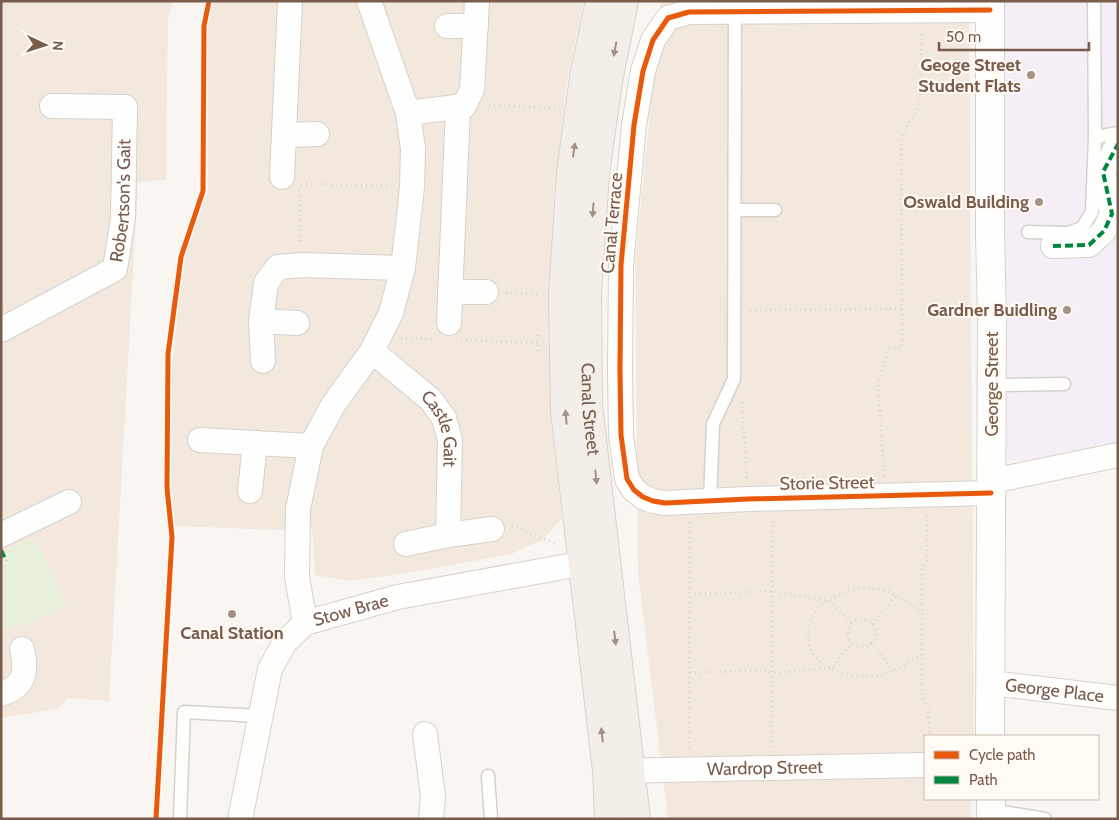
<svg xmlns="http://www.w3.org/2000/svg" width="1119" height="820" font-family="Cabin,sans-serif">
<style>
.residential{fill:#f2e8de}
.education{fill:#f6eef6}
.green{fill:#e7f0db}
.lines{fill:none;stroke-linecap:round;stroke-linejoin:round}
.lane-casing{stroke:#d7d1cb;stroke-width:15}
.street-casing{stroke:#d7d1cb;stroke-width:26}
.secondary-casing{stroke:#d9d2cb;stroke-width:30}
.primary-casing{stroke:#dad1cc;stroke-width:30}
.path{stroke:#dcd5d0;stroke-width:3;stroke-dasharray:1 4;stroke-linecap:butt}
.lane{stroke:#fefefd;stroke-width:12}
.street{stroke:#fefefd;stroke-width:24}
.secondary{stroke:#fefefd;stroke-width:28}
.primary{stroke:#f3eee8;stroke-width:28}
.quiet{stroke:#00873e;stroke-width:4;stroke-dasharray:8 4;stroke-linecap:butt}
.cycleway-casing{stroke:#fffaf3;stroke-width:8}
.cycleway{stroke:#e8590c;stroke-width:5}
.oneway{fill:#a48f83}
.poi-dot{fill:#a69286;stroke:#fffaf3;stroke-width:2}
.labels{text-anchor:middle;stroke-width:4;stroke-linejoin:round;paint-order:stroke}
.poi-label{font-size:18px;font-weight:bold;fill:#7a5c4d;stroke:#fffaf3;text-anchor:end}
.street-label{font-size:18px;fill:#7a5c4d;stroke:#fffaf3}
</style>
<rect width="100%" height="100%" fill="#f9f5f0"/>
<path class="residential" d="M1 1H173L168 18 166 180 138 182 109 701 68 698 57 709 1 718Z
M211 1H584L567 81 554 195 549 300 551 418 562 518 543 540 511 554 408 573 350 581 315 575 312 527 282 530 173 526 170 483 172 365 184 258 208 191 206 32Z
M661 1H969L974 736H925V799H971V819H668L638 573 635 262Z"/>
<path class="education" d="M999 1H1118V454L1050 462 1003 460Z"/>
<path class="green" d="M27 540 35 541 37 543 67 606 31 622 2 629 1 552Z"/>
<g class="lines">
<defs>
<path id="lane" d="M1094 1 1095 137 1118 133
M734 210H775
M1028 232 1068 233 1082 228 1092 212 1095 137
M992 385 1064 384
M710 501 713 424 734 379 735 13
M488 776 491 819
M991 810 1045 819
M180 819 184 712 260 716"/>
<g id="street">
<path d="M990 10 689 12 668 18 653 40 643 71 634 125 621 265 620 369 621 435 627 479 634 490 643 497 653 501 665 503 748 499 991 493"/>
<path d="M447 26H476"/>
<path d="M408 113 464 106 472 90 477 1"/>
<path d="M285 135 317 134"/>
<path d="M282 177 290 1"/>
<path d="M1053 246 1089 245 1104 231 1112 214 1103 172 1118 144"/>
<path d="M450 292H486"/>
<path d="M261 321 297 323"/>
<path d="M449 323 458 107"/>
<path id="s1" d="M1 330 115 269 123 218 125 107 52 106"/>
<path id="s2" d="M372 351 431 400 444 418 450 440 448 535 492 529"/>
<path d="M263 361 261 321 266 283 278 267 302 265 403 268"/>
<path d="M200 440 311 446"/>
<path d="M992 481 1118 455"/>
<path d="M250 491 255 443"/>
<path d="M1 535 69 502"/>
<path d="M406 544 448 535"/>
<path d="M305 623 297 577 298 509 311 446 333 405 372 351 391 313 403 268 407 233 412 187 413 149 408 113 369 1"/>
<path id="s3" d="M991 683 1118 698"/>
<path d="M1 694C26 686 27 671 22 649"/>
<path d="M425 734 433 796 431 819"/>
<path id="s4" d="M613 771 925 765"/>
<path id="s5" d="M240 819 270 669 285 642 305 623 398 597 601 560"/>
</g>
<path id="secondary" d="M990 1V233L992 319 990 736
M991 819V799"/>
<g id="primary">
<path d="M600 1 584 77 571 173 563 295 565 411 607 771 609 819"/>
<path id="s6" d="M624 1 608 81 595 174 587 294 588 405 636 819"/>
</g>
</defs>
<use href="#lane" class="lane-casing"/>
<use href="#street" class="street-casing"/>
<use href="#secondary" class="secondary-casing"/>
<use href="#primary" class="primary-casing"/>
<path class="path" d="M489 105 555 108
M301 184 390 186
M299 190 301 243
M506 293 540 294
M750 310 902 309
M538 335V354
M401 338 435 339
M461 340 538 343
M742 402 747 478
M884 476 878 383 889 348 902 347 901 137 920 104 922 31
M927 515V560L922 569V697L928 706 929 736
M512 526 557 544
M695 594 773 591 829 601 852 623
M848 633a14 14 0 1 1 28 0a14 14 0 1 1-28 0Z
M872 624 897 595
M871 643 894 671
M922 654C910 662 899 670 886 674 858 683 808 670 808 635 807 598 858 582 887 591 900 595 911 605 922 613
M690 673 765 670 772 673 832 668 852 643
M771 747 773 518
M689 748 690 522"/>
<use href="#lane" class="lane"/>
<use href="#street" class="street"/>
<use href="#secondary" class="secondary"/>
<use href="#primary" class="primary"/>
<path class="quiet" d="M1053 246 1089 245 1104 231 1112 214 1103 172 1118 144
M1 550 6 561"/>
<defs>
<path id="cycleway" d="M990 10 689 12 668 18 653 40 643 71 634 125 621 265 620 369 621 435 627 479 634 490 643 497 653 501 665 503 748 499 991 493
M156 819 172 537 167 488 168 354 181 257 203 191 204 26 209 1"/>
</defs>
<use href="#cycleway" class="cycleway-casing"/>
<use href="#cycleway" class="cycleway"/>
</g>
<defs><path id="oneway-solid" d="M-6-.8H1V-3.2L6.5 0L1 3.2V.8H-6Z" transform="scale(1.25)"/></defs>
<g class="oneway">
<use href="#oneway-solid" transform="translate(615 49) rotate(101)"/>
<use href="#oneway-solid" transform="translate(574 150) rotate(-82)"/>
<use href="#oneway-solid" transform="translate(593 210) rotate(94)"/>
<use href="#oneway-solid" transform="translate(566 417) rotate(-95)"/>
<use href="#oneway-solid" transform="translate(596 477) rotate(84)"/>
<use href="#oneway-solid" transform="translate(615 638) rotate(83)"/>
<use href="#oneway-solid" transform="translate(602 735) rotate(-97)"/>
</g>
<g class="poi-dot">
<circle cx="1031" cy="75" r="5"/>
<circle cx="1039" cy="202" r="5"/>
<circle cx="1067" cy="310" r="5"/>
<circle cx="232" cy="614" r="5"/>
</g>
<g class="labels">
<g class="poi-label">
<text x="1021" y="71">Geoge Street<tspan x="1021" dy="21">Student Flats</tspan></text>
<text x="1029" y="208">Oswald Building</text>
<text x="1057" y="316">Gardner Buidling</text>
<text x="232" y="639" text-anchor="middle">Canal Station</text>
</g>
<g class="street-label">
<text dy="6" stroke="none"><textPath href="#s1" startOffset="198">Robertson's Gait</textPath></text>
<text transform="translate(612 223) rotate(-85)" y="6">Canal Terrace</text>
<text transform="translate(992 384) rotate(-90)" y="6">George Street</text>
<text dy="6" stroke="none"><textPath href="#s6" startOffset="411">Canal Street</textPath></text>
<text dy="6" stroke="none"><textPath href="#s2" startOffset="108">Castle Gait</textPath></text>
<text transform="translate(827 483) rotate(-1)" y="6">Storie Street</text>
<text dy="6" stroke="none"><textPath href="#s5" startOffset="259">Stow Brae</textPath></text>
<text dy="6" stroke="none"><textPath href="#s3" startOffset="64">George Place</textPath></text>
<text dy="6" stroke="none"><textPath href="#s4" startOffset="152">Wardrop Street</textPath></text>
</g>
</g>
<rect width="1119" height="820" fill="none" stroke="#7a5c4d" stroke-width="5"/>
<rect x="924" y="735" width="175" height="65" fill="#fffaf3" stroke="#cabbb1"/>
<rect x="934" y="751" width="25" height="8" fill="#e8590c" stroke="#cabbb1"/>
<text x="969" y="760" font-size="15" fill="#7a5c4d">Cycle path</text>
<rect x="934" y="776" width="25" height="8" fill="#00873e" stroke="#cabbb1"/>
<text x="969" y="785" font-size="15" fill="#7a5c4d">Path</text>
<g transform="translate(45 45) rotate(94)" stroke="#fffaf3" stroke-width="4" paint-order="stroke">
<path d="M0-4L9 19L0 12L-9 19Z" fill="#7a5c4d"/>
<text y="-8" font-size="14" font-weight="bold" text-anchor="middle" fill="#7a5c4d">N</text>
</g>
<path d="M939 42v8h150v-8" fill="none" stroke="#7a5c4d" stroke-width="2.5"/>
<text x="946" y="42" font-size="15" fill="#7a5c4d" stroke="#fffaf3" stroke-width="4" paint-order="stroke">50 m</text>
</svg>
